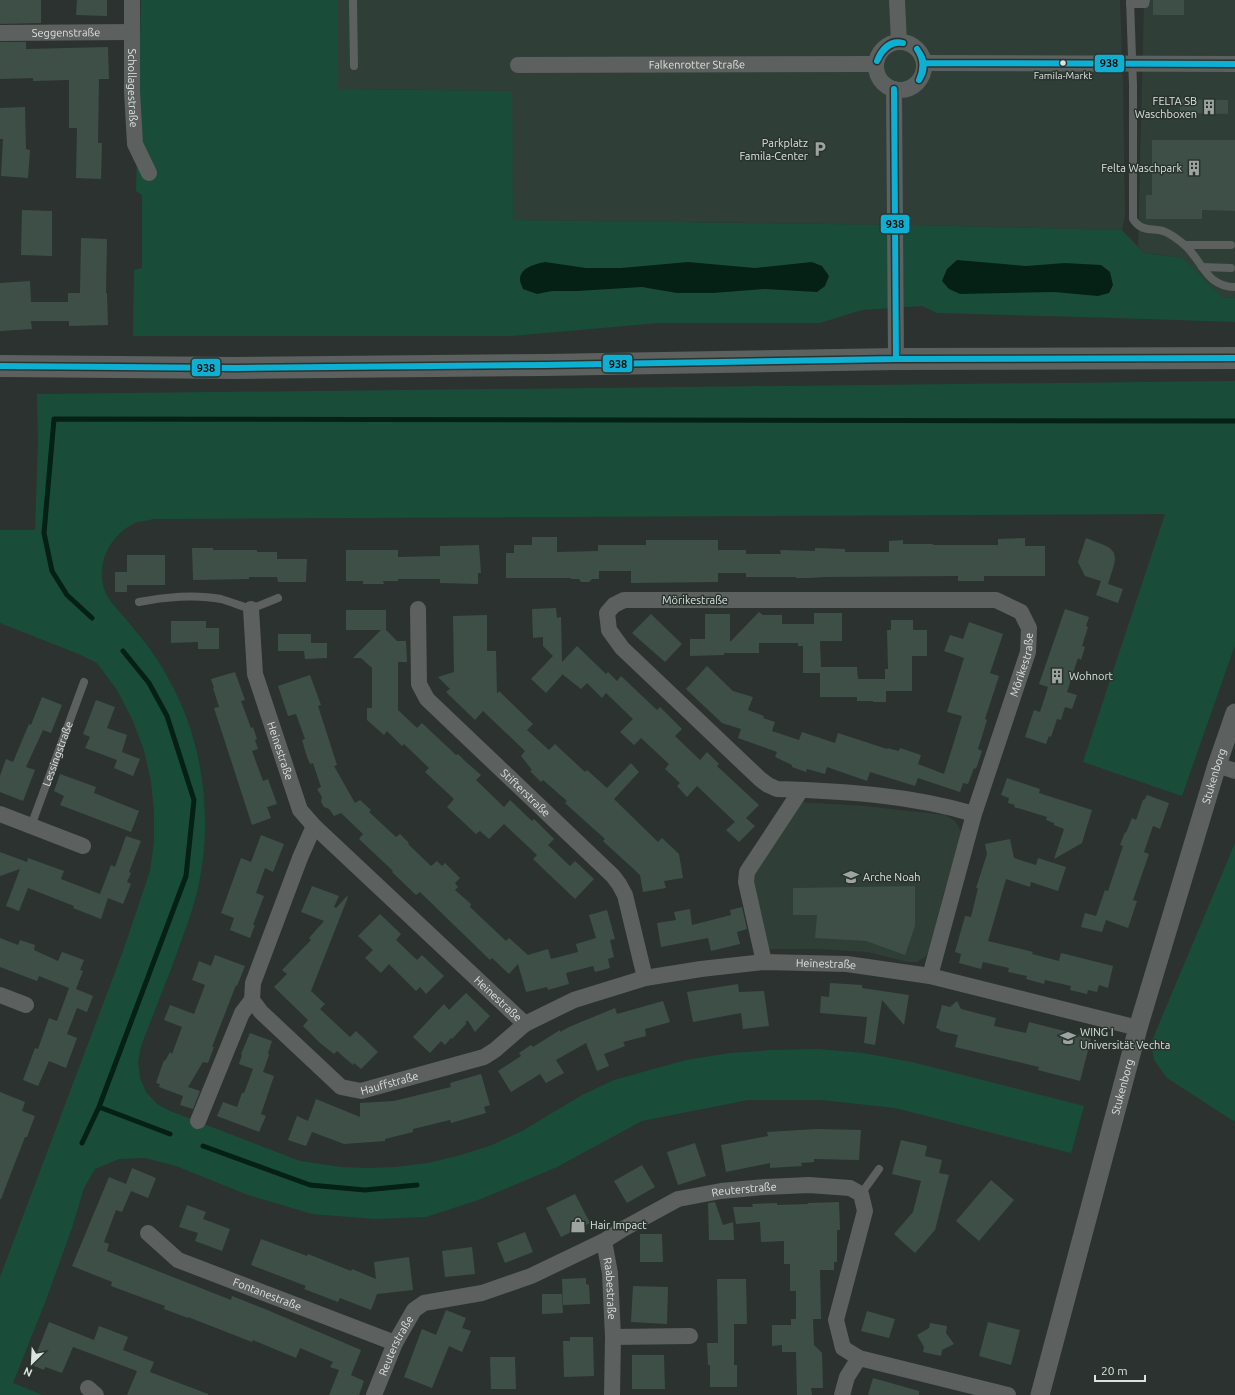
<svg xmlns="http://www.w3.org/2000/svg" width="1235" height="1395" font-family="Ubuntu,sans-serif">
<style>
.built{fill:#2f3e36}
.green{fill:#194d39}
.water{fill:#052116}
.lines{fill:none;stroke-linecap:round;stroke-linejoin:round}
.stream{stroke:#052116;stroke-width:5}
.building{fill:#3e4f48}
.service{stroke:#5c605e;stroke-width:8}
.minor{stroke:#5c605e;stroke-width:16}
.tertiary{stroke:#5c605e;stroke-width:19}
.secondary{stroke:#5c605e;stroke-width:22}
.bus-1-casing{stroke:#2a342f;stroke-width:9}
.bus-1{stroke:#0dafd3;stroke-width:6}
.bus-dot{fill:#dce2df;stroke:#2a342f;stroke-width:1.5}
.labels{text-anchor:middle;stroke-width:3;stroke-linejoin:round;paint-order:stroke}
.bus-label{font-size:10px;fill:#dce2df;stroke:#2a342f}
.street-label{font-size:11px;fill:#dce2df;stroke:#2a342f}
.poi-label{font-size:11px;fill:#dce2df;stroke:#2a342f;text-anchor:start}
.line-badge{stroke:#2a342f;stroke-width:1.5}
.pale-badge-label{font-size:11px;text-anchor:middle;font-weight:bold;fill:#111}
</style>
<rect width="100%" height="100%" fill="#2c322f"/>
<path class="built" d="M338 0H1120L1123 83 1125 216 1122 230 910 225 513 220 511 91 338 89Z
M1144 0H1235V298L1222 297 1183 258 1144 253 1138 246Z
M800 802 865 806 945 815 955 821 961 831 960 842 944 892 931 947 926 956 917 962H908L868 952 818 949H766L750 886 756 869Z"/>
<path class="green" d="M141 0H338V89L512 91 513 220 910 225 1122 230 1144 253 1183 258 1222 297 1235 298V322L1116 318 937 313 922 306 862 310 820 323H659L512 336H133L134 270 142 268V195L136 191Z
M1235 381V645L1182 796 1083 762 1165 514 153 519C147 521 141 521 135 523 114 533 100 555 102 579 104 597 113 604 124 617 131 625 137 633 143 640 153 652 161 665 168 678 204 741 214 822 197 892 191 916 182 938 174 961 163 989 152 1018 141 1046L138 1062 140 1078 146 1092 157 1104 170 1111 300 1161 341 1167 368 1168 395 1167 428 1163 461 1155 492 1145 522 1131 582 1095 614 1080 686 1060 730 1053 774 1050 818 1049 863 1053 912 1062 1084 1106 1071 1153 895 1108 821 1100H748L642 1121 557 1167 481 1199 426 1217 375 1219 312 1214 248 1195 176 1166 145 1158 119 1159 95 1169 84 1188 72 1228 46 1300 13 1383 43 1395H0V1277L123 951 150 871 154 842V812L151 782 144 750 132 719 117 690 97 663 81 655 0 623V530H35L38 442 37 394Z
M1235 843V1122L1167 1078 1154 1060 1151 1043Z"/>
<path class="water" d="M957 260 1026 266 1065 263 1101 265 1110 272 1113 285 1109 293 1098 296 1054 292 960 294 949 289 942 281 947 269Z
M545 262 586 268H621L688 262 755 268 812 262 822 266 829 276 825 286 817 292 765 289 713 293H677L642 287 577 291H552L537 294 523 289C522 286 520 282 520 280 520 267 536 264 545 262Z"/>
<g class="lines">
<path class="stream" d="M92 618 67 595 52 571 44 533 54 419 1235 421
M99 1107 170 1134
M82 1143 99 1107 186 876 194 800 167 716 149 683 123 651
M203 1146 310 1185 365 1190 417 1185"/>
</g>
<path class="building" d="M0 0H41V23L0 24Z
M77 0H107V16L76 15Z
M1153 0H1184V15H1153Z
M0 42H26V49L108 47 109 79H99L98 143H102L101 179 76 178 77 128H69V80L33 81V78L0 79Z
M1180 99 1228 100V114L1180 113Z
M25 107 26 149 30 150 28 178 1 176 3 139H0V108Z
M1152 140H1235V211L1202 210V219H1146V195H1152Z
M22 210 52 211V256L21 255Z
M81 238 107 239 106 293H107L108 325 69 326V321H31L32 329 0 331V283L30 281 31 302H68V293H80Z
M532 537H557V552L598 551V545H646V540H718V550H746V554H781L780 550 815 551V548L845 549V552H889V541L903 540V544H933V545H998V539L1025 538V546H1045V576H984V581H958V576L825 577 809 578H796V577H746V573H718V582L631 583V571H599V579H592L589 582H581L579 579H571V578H506V553H514V545H532Z
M1086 538 1104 545 1110 548 1114 553 1115 559 1114 565 1108 584 1123 589 1118 603 1096 595 1101 581 1085 576 1078 562Z
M479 545 481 573H478V584L440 583V579H398V581H383L384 584H363V581H346V550H398V557L440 556V546Z
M192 548H213V550H257V552H277V559H307L306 582H278L277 577H249V579L193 580Z
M127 555H165V585H127V592H115V572H127Z
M556 608 557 618 561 617 562 662 577 646 606 674 608 672 617 681 621 676 657 710 660 707 682 729 675 736 700 760 707 752 719 764 717 766 759 805 746 818 755 826 739 842 726 830 735 822 697 786 687 797 677 786 680 783 665 769 669 764 641 738 634 745 620 732 633 719 606 693 602 698 587 683 581 689 562 674V675L546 693 531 679 553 656 543 646V637L533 638 532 609Z
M1065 609 1089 617 1086 626 1088 627 1082 646 1085 647 1081 660 1078 658 1067 692 1077 695 1072 709 1065 707 1061 720 1057 719 1051 737 1049 736 1046 744 1025 737 1034 710 1040 712 1048 687 1039 684Z
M346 610H386V630L397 641H406L407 662H398V710L417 728 422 723 456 755 458 754 466 762 481 775 476 780 504 807 510 800 532 821 534 819 554 839 548 845 570 866 575 861 594 879 575 899 533 859 537 855 504 824 489 839 480 831 476 834 447 807 454 799 425 772 429 768 404 744 402 746 387 731 384 735 367 720V708H372V668L361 658H353L381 630H346Z
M759 612 763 615H782V624H814V613H842V641H820L821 667H857L858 679H885V669H888L887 630H891V620H913V630H927V656H912V691H886V702H873V701H857V697H820V673H803V646H798V643H759V653H724V655L690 656V639H705V614H730V642Z
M651 614 682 644 665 662 632 633Z
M487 615V651H496L497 694 499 691 533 724 527 730 549 750 555 744 585 772 587 770 607 788 631 763 639 772 614 799 658 842 662 838 679 854 683 878 664 881 666 888 643 892 640 875 603 841 605 839 565 803 567 801 543 780 541 782 530 771 532 770 521 756 525 751 483 711 475 720 446 692 450 689 438 677 454 672 453 616Z
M171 621H206V628H219V649H198V642L171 643Z
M969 622 1003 634 990 673 999 676 985 719 987 720 978 749 982 751 976 769 974 768 968 784 963 783 960 792 918 778 915 786 870 772 867 781 827 767 825 774 807 769 806 772 792 767V765L775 757 777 752 738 738 741 729 722 723 686 689 707 666 733 691 753 697 748 710 764 716 763 718 775 722 772 731 799 740 802 732 835 743 838 733 887 749V748L899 751 900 748 921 755 918 764 944 774 962 716 947 712 964 658 944 651 950 635 963 639Z
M278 634H311V643H327V658L305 659 304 651H278Z
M235 672 245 700 241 701 251 728 253 727 257 739 255 740 258 749 252 751 263 781 268 779 277 804 267 807 271 818 252 825 214 708 219 707 213 688H214L211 679Z
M310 675 321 705 318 706 337 765 334 766 355 803 360 800 371 810 369 812 396 837 400 834 409 843 408 844 431 866 437 861 442 866 445 863 460 878 455 883 458 887 455 890 471 904 470 907 506 941 509 938 528 955 548 949 551 959 578 952 576 944 596 938 589 915 607 910 615 939 610 940 614 957 608 959 610 968 595 972 593 966 566 973 569 984 548 990 547 987 526 992 518 964 509 974 492 958 490 960 420 892 416 895 392 872 393 871 359 839 363 834 341 813 334 816 329 809 324 807 321 802 322 797 317 789 321 787 313 763 310 764 307 757 302 740 305 739 296 714 288 716 278 686Z
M42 697 62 705 51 733 43 730 26 767 35 770 23 801 0 792V776L6 759 13 762 29 724 31 725Z
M96 700 115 707 107 728 127 735 122 752 140 759 133 776 114 768 117 760 85 748 90 737 83 734Z
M60 774 96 787 94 793 139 811 131 832 60 805 64 796 54 791Z
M1007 778 1040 789 1039 793 1092 810 1082 843 1054 859 1064 829 1054 825V823L1046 820 1047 817 1014 807 1015 805 1008 803 1009 798 1001 795Z
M1147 795 1169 803 1160 829 1153 826 1144 852 1149 854 1133 900 1137 901 1128 928 1106 920 1102 932 1081 927 1085 913 1096 916 1105 890 1108 891 1123 846 1120 845 1125 832 1126 833 1132 818 1136 820 1143 800 1145 799Z
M261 835 284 844 273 872 265 868 256 893 264 896 253 925H255L250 938 230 930 234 918 221 913 241 858 251 862Z
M126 836 141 841 129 872 131 873 127 882 131 884 123 904 108 898 101 919 73 908 74 906 28 888 19 911 6 906 20 869 0 876V852L27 862 28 858 64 871 61 879 100 894 111 865 115 867Z
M1010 839 1014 858 1036 865 1038 858 1066 867 1058 891 1031 882 1030 887 1006 879 988 941 1033 952 1032 954 1059 961 1061 953 1113 966 1108 988 1099 985 1097 992 1088 990 1087 994 1070 990 1071 986 1045 980 1044 984 1026 979 1027 976 1008 972 1009 968 983 962 981 969 959 963 961 954 955 952 965 916 971 917 978 888H976L987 854 985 844Z
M312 886 339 896 334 907 336 908 347 896 348 897 311 991 325 1004 320 1009 350 1037 356 1031 378 1052 361 1069 354 1063 353 1065 337 1051 334 1054 320 1043 303 1026 308 1020 274 987 287 974 282 970 311 940 309 938 324 921 301 912Z
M915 886V926L905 955 866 941 815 938 817 915H793V888Z
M742 907 747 929 737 932 740 944 711 951 708 938 661 947 657 923 676 920 674 912 690 909 692 925 731 915 730 910Z
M380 914 401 934 396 940 417 960 422 955 444 976 426 994 420 987 416 991 389 964 381 973 365 958 373 950 358 936Z
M0 938 18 945 20 940 35 945 34 950 58 961 62 952 84 960 80 970 83 971 76 989 93 996 87 1012 77 1008 67 1034 77 1038 66 1068 49 1061 38 1086 23 1080 35 1048 38 1049 49 1018 57 1021 69 988 39 976 37 981 0 967Z
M215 955 245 966 237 986 236 985 212 1047H214L208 1063 203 1062 188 1087 200 1091 193 1109 180 1105 183 1096 159 1087 160 1084 156 1083 164 1060 165 1061 170 1052 172 1054 182 1027 164 1020 170 1005 194 1014 205 985 192 980 199 961 211 966Z
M830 983 862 985V988L909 995 904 1025 882 1000 875 1045 864 1043 867 1017 820 1013 821 996 829 997Z
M738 984 739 992 764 991 769 1026 743 1029 741 1013 693 1022 687 992Z
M466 993 490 1016 475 1032 468 1021H466V1024L452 1039 451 1038 445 1045 441 1041 430 1053 413 1037 444 1004 449 1010Z
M663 1001 670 1022 645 1029 646 1036 623 1042 625 1046 604 1054 609 1066 597 1071 586 1043 556 1060 564 1073 546 1083 540 1074 511 1092 498 1071 521 1056 519 1053 531 1045 533 1047 560 1030V1032L569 1027 615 1008 617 1014Z
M957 1001 961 1009 996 1018 994 1026 1026 1033 1029 1022 1080 1035 1079 1036 1091 1039 1080 1081 1038 1070 1039 1067 955 1047 958 1035 940 1031 939 1029 936 1028 942 1005 950 1007Z
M250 1033 272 1041 268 1053 269 1055 263 1072 274 1076 261 1114 266 1116 259 1132 217 1116 223 1102 237 1107 242 1093H244L253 1069 239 1064 242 1055 241 1054Z
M481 1074 490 1105 484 1107 486 1113 451 1123 450 1120 413 1129V1132L385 1139V1141L344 1144 312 1132 306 1146 288 1140 297 1116 308 1121 316 1099 360 1117V1103L394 1101 451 1087 450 1083Z
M0 1092 25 1102 22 1111 35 1116 27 1137H25L1 1199H0Z
M817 1129 861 1130 859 1160 814 1159V1162L801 1163 802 1166 770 1168V1163L726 1172 721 1145 768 1136 767 1132Z
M901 1140 927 1146 925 1156 942 1160 939 1173 949 1175 935 1230 915 1253 894 1234 913 1212 921 1181 892 1174Z
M695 1143 706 1176 678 1185 667 1152Z
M642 1165 655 1187 627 1203 614 1181Z
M132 1168 156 1178 148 1198 131 1191 122 1212 116 1210 104 1242 109 1244 107 1251 231 1300 232 1296 265 1309 361 1350 351 1375 364 1381 359 1395H329L339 1370 330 1367 333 1362 300 1348 296 1358 253 1340 252 1342 188 1317V1318L164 1309 165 1306 111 1286 112 1282 72 1266 109 1177 126 1184Z
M991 1180 1014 1200 979 1241 956 1221Z
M575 1194 590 1223 561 1237 546 1208Z
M715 1202 723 1225 733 1222 734 1240H709L708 1203Z
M839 1202 840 1230H837V1262H834V1270H820L821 1319H813L814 1345 822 1353 823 1388H811L812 1395H797L796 1352H782V1345L772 1346V1325H791V1319H796V1291H790V1264H784V1241L761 1242 760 1222 736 1224 733 1207H753L752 1204 777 1203V1205L808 1204V1203Z
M187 1205 206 1212 203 1219 230 1229 222 1251 195 1241 198 1233 179 1227Z
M525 1232 533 1252 505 1263 497 1243Z
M640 1234H662L663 1262H640Z
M261 1239 307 1256 308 1254 351 1271 352 1269 376 1279 374 1262 409 1257 413 1290 377 1294 371 1310 340 1298 338 1302 304 1289 306 1286 251 1265Z
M472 1247 475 1274 445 1277 442 1251Z
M586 1278V1284L589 1285 590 1304 563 1305 562 1279Z
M717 1279H746L747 1324H734V1365H737V1387H710V1365H708L707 1343H718Z
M633 1286 668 1287 667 1324 631 1322Z
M542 1294H562L563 1313 542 1314Z
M446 1310 466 1318 462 1328 471 1331 462 1352 449 1346 432 1388 404 1377 422 1329 436 1335Z
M867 1311 895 1319 889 1338 861 1331Z
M49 1322 94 1340 99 1326 128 1337 123 1350 154 1362 150 1372 208 1394V1395H127L137 1371 73 1347 62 1373 45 1367 44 1370 32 1365Z
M988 1322 1020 1330 1011 1365 979 1356Z
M930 1323 947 1326 946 1333 954 1344 942 1350 941 1356 923 1352 924 1347 917 1335 929 1328Z
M570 1337H593L594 1376 564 1377 563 1341H570Z
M632 1355H664L665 1389H632Z
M490 1357H515L516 1389H491Z
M873 1378 919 1391V1395H868Z"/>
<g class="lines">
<g class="service">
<path d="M353 0 354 66"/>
<path d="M1130 0 1133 85V219C1141 232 1150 228 1163 231 1169 233 1176 238 1181 242 1202 257 1204 287 1235 287"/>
<path d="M1130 4H1145L1146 0"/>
<path d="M1185 245H1231"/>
<path d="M1202 267 1231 268"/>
<path d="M139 602C163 597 196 594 221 599 231 602 241 606 251 609L278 598"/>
<path id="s1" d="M31 826 84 682"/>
<path d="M861 1194 879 1169"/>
</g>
<g class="minor">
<path id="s2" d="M132 0V92L135 144 149 173"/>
<path d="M897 0 899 42"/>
<path id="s3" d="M0 33 132 32"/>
<circle cx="900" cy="66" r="24"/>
<path d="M924 63 1235 64"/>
<path id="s4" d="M518 65 876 64"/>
<path d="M894 89 896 359"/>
<path id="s5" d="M251 609 255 674 300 810 314 826 525 1024 574 1000 645 978 701 969 764 962 847 964 930 976 1138 1028"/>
<path id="s6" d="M418 609 419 684 427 699 613 876 619 884 625 895 645 978"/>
<path d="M1217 765 1235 771"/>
<path d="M0 814 83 846"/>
<path id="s7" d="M314 826 300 858 253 983 252 1000 261 1012 341 1087 361 1091 484 1057 495 1050 525 1024"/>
<path d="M764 962 746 882 747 872 801 790"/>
<path id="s8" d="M930 976 974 814 1028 652 1029 628 1021 612 996 600H624L614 605 607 613 609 630 622 648 760 779 768 785 777 789C843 791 911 795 974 814"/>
<path d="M0 995 26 1005"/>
<path d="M198 1121 242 1013 252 1000"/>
<path id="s9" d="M148 1233 178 1260 395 1343"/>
<path id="s10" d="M604 1241 610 1273 613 1337 612 1395"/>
<path d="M613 1337 690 1336"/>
<path d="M88 1388 96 1395"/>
<path id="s11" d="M374 1395 395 1343 414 1310 424 1303 482 1293 531 1276 604 1241 623 1229 678 1199 721 1191 765 1187 809 1185 850 1188 861 1194 865 1211 836 1320 843 1348 859 1358 1008 1395"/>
<path d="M842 1395 847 1377 859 1358"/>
</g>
<path class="tertiary" id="s12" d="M1040 1395 1138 1028 1217 765 1235 713"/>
<path class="secondary" d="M0 366 236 368 545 365 896 359 1235 358"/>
<defs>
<path id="bus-1" d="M917 49C925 59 926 70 919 80
M917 49C924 59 924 69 919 80
M877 61C881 50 890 39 903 43
M877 61C882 50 890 41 903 43
M924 63 1235 64
M894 89 896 359
M0 366 236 368 545 365 896 359 1235 358"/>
</defs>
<use href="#bus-1" class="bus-1-casing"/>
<use href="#bus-1" class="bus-1"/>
</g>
<defs>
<symbol id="building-bare" viewBox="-9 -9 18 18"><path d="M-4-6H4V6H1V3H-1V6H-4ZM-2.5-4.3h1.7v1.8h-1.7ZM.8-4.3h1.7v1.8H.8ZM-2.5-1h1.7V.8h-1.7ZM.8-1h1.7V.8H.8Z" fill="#9ea4a1" stroke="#2a342f" stroke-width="2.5" paint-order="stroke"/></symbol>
<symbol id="parking-bare" viewBox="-9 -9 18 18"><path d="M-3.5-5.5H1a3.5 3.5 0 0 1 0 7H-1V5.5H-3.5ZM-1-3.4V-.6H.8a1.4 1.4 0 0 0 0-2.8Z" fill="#9ea4a1" stroke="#2a342f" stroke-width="2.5" paint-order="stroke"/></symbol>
<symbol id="school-bare" viewBox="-9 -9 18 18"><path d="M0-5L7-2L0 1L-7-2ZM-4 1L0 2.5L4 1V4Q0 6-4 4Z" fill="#9ea4a1" stroke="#2a342f" stroke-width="2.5" paint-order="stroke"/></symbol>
<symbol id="university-bare" viewBox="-9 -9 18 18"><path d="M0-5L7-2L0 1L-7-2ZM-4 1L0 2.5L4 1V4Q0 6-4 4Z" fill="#9ea4a1" stroke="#2a342f" stroke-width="2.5" paint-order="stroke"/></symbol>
<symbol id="shop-bare" viewBox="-9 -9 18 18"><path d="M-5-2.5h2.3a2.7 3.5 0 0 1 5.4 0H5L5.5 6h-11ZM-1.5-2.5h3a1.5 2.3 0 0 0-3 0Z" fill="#9ea4a1" stroke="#2a342f" stroke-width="2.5" paint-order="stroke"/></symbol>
</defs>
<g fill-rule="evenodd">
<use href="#building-bare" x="1198" y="96" width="22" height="22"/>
<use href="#parking-bare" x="809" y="138" width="22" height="22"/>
<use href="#building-bare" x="1183" y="157" width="22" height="22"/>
<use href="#building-bare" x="1046" y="665" width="22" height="22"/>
<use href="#school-bare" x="840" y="866" width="22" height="22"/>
<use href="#university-bare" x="1057" y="1027" width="22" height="22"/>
<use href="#shop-bare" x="567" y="1214" width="22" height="22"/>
</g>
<circle class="bus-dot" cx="1063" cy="63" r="3.5"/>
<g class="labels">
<g class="bus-label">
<text x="1063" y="79">Famila-Markt</text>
</g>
<g class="street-label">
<text dy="4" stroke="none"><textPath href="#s3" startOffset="66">Seggenstraße</textPath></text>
<text dy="4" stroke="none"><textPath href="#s4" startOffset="179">Falkenrotter Straße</textPath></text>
<text dy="4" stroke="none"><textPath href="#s2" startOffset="88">Schollagestraße</textPath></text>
<text x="695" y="604">Mörikestraße</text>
<text dy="4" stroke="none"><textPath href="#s8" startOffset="325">Mörikestraße</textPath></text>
<text dy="4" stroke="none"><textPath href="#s5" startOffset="146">Heinestraße</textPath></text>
<text dy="4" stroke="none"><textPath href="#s1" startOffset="77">Lessingstraße</textPath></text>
<text dy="4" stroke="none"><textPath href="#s12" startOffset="643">Stukenborg</textPath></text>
<text dy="4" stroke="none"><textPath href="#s6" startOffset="228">Stifterstraße</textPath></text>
<text dy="4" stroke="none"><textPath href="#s5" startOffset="830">Heinestraße</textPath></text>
<text dy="4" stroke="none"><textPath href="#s5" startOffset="482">Heinestraße</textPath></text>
<text dy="4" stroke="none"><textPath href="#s7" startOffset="360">Hauffstraße</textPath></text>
<text dy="4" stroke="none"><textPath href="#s12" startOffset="319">Stukenborg</textPath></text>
<text dy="4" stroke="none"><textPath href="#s11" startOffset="450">Reuterstraße</textPath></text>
<text dy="4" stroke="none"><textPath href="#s10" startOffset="48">Raabestraße</textPath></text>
<text dy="4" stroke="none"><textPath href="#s9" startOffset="136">Fontanestraße</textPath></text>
<text dy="4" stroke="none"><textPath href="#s11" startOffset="54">Reuterstraße</textPath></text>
</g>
<g class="poi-label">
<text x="1197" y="105" text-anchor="end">FELTA SB<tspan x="1197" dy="13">Waschboxen</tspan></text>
<text x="808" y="147" text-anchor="end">Parkplatz<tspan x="808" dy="13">Famila-Center</tspan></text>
<text x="1182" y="172" text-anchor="end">Felta Waschpark</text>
<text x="1069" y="680">Wohnort</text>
<text x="863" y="881">Arche Noah</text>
<text x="1080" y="1036">WING I<tspan x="1080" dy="13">Universität Vechta</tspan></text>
<text x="590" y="1229">Hair Impact</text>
</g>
</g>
<g class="line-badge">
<rect x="1094" y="54" width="31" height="19" rx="4" fill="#0dafd3"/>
<rect x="880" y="214" width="30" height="20" rx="4" fill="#0dafd3"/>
<rect x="602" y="354" width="31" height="19" rx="4" fill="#0dafd3"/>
<rect x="191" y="358" width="30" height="19" rx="4" fill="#0dafd3"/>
</g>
<g class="pale-badge-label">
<text x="1109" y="67">938</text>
<text x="895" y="228">938</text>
<text x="618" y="368">938</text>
<text x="206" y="372">938</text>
</g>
<g transform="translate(32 1363) rotate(204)" stroke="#2a342f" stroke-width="3" paint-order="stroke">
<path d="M0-3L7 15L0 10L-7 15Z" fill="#dce2df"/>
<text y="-6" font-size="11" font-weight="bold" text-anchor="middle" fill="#dce2df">N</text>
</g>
<path d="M1095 1375v6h50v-6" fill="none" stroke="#dce2df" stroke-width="2"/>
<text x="1101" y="1375" font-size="12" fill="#dce2df" stroke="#2a342f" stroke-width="3" paint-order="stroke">20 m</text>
</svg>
